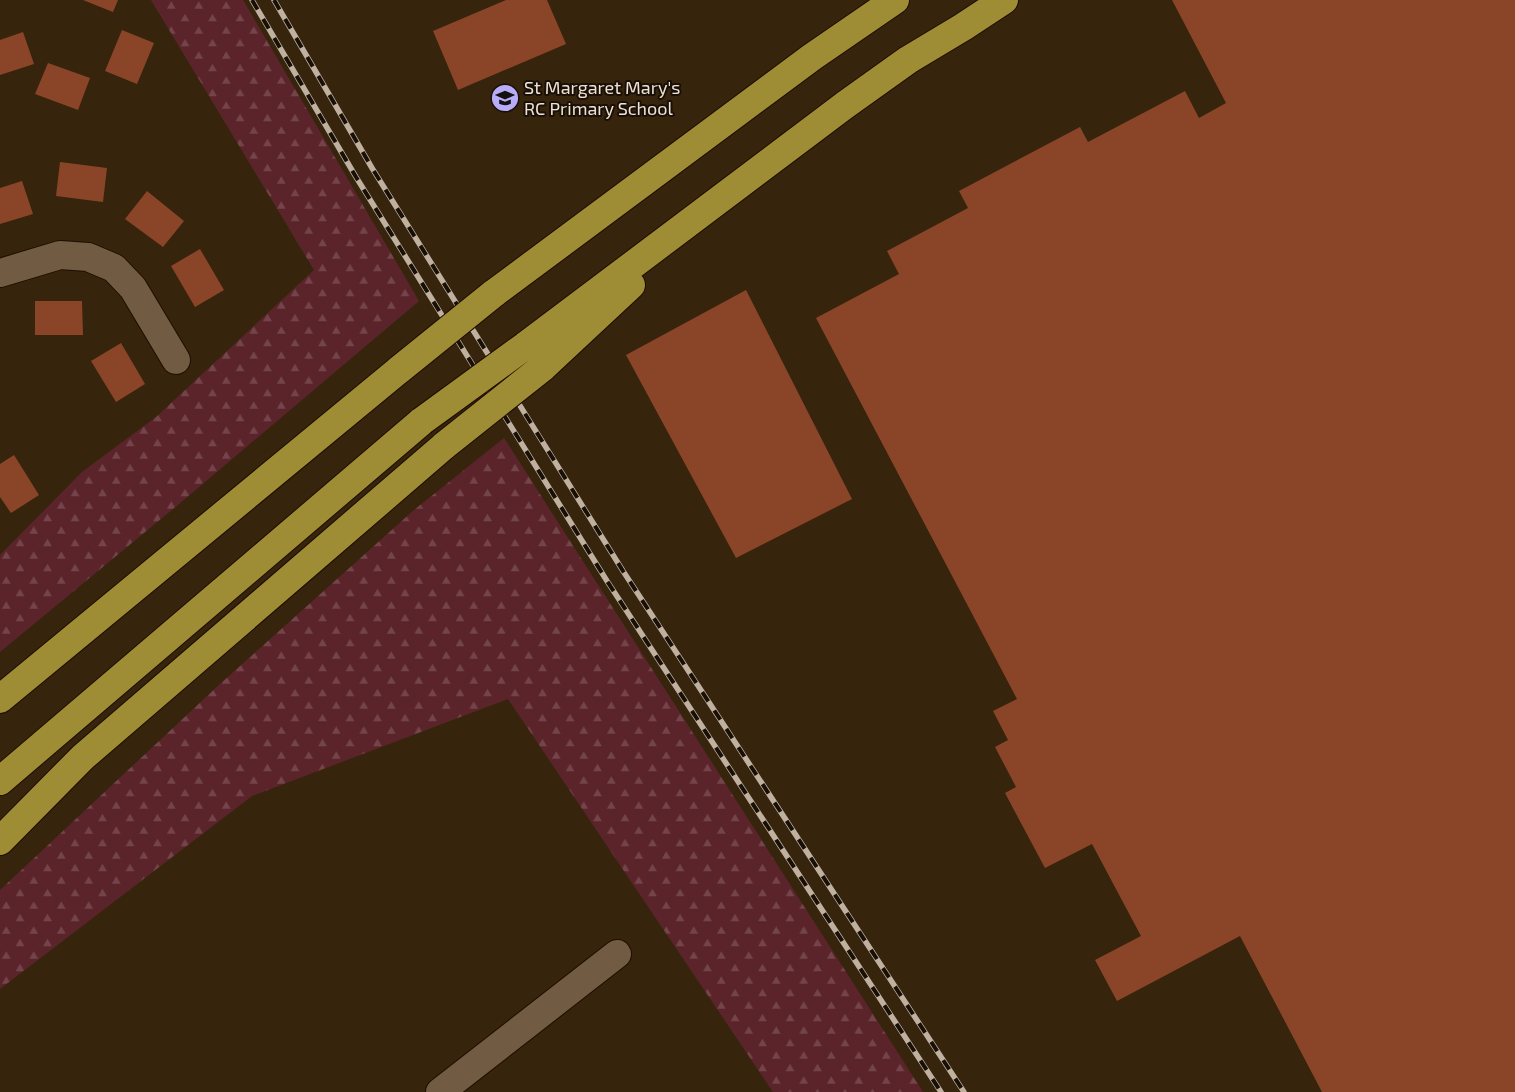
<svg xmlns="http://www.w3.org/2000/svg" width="1515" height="1092" font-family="'Exo 2',sans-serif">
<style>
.forest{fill:url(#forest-firs)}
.building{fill:#8a4528}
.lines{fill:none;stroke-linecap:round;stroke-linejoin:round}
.minor-casing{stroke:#1e0d00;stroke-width:30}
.highway-casing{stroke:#1e0d00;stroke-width:30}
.minor{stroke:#715b42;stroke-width:28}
.highway{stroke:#9f8d36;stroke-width:28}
.rail-casing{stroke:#bfb09f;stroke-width:5.5}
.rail{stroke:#180f06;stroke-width:4;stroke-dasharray:11;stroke-linecap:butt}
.highway-bridge-casing{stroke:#1e0d00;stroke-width:30;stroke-linecap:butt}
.highway-bridge{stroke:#9f8d36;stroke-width:28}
.labels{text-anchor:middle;stroke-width:4;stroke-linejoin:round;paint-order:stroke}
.poi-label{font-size:18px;fill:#efe2d4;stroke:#180f06;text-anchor:start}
</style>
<defs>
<pattern id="forest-firs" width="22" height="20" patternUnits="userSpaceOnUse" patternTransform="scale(1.25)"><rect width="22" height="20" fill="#5b242b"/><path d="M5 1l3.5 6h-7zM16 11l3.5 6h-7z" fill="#734449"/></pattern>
</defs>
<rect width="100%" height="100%" fill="#37240c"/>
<path class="forest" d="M151 0H243L419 301 179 504 0 652V555L82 472 156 417 314 270Z
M504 438 923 1092H773L508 699 252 796 0 989V890L221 683 414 510Z"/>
<path class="building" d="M83 0H118L113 12Z
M506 0H547L566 44 458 90 433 31Z
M1172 0H1515V1092H1322L1240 936 1117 1001 1095 960 1141 936 1092 844 1045 868 1005 793 1016 787 995 747 1008 740 993 711 1017 699 816 318 899 274 887 251 968 208 959 191 1080 127 1088 142 1185 91 1199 118 1226 103Z
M122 30 154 43 137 84 105 71Z
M23 32 34 64 0 75V40Z
M48 63 90 78 78 110 35 94Z
M60 162 107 168 103 202 56 196Z
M22 181 33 214 0 224V188Z
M147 191 184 221 163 247 125 219Z
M200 249 224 290 195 307 171 266Z
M746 290 852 499 736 558 626 355Z
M35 301H82L83 335H35Z
M121 343 145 384 116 402 91 361Z
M14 455 39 495 11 513 0 497V464Z"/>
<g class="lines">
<defs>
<path id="minor" d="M0 273 60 255 88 257 114 268 133 288 176 360
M440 1092 617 954"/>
<path id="highway" d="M493 294 812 57 895 0
M525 346 845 105 908 60 963 27 1004 0
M542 368 631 285
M0 699 400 369
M0 781 422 421
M0 841 83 757 445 445"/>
</defs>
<use href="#minor" class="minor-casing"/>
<use href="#highway" class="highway-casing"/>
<use href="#minor" class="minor"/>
<use href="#highway" class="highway"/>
<defs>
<path id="rail" d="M252 0 356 177 607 581 941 1092
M274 0 372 168 623 571 964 1092"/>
</defs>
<use href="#rail" class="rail-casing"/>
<use href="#rail" class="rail"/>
<defs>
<path id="highway-bridge" d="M400 369 493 294
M422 421 525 346
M445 445 542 368"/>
</defs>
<use href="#highway-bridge" class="highway-bridge-casing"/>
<use href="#highway-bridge" class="highway-bridge"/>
</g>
<defs>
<symbol id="school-disc" viewBox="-11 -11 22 22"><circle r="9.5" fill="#b8abf7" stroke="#180f06"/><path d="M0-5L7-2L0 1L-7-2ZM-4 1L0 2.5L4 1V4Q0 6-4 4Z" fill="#111"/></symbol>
</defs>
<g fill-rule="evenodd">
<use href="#school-disc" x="489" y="82" width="32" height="32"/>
</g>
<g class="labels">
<g class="poi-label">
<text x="524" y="94">St Margaret Mary's<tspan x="524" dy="21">RC Primary School</tspan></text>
</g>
</g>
</svg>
